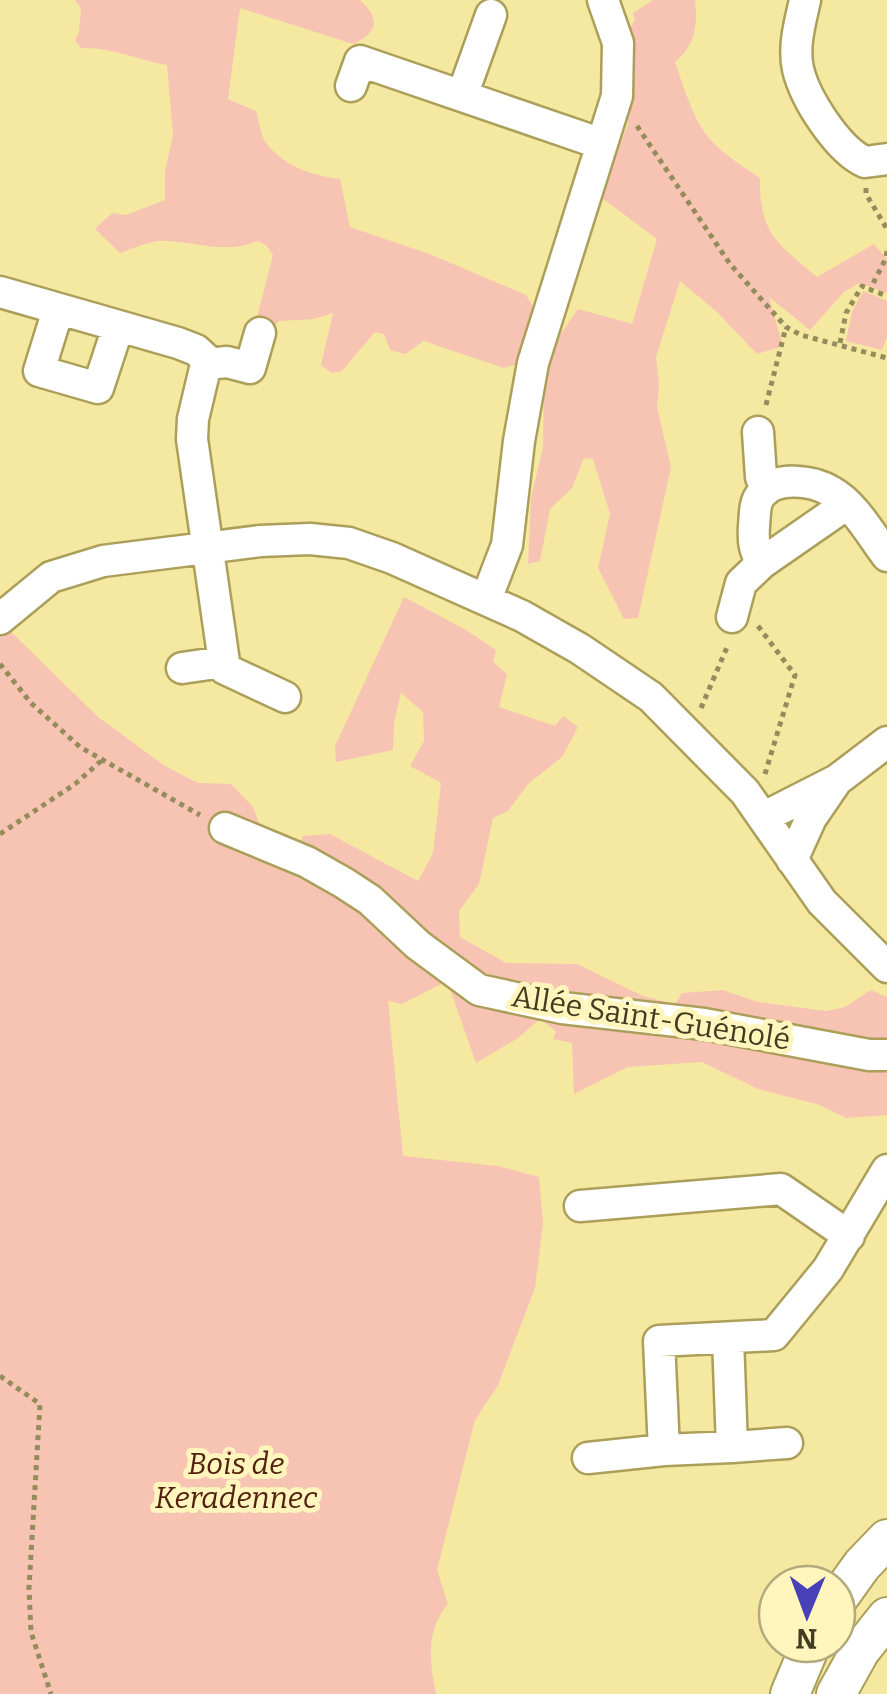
<svg xmlns="http://www.w3.org/2000/svg" width="887" height="1694" font-family="Bitter,serif">
<style>
.green{fill:#f7c4b3}
.lines{fill:none;stroke-linecap:round;stroke-linejoin:round}
.minor-casing{stroke:#ab9f5a;stroke-width:35}
.tertiary-casing{stroke:#ab9f5a;stroke-width:42}
.path{stroke:#958c5c;stroke-width:5;stroke-dasharray:5 5;stroke-linecap:butt}
.minor{stroke:#fff;stroke-width:30}
.tertiary{stroke:#fff;stroke-width:38}
.labels{text-anchor:middle;stroke-width:10;stroke-linejoin:round;paint-order:stroke}
.street-label{font-size:30px;fill:#423d20;stroke:#fff5bd}
.park-label{font-size:30px;font-style:italic;fill:#52210f;stroke:#fff5bd}
</style>
<rect width="100%" height="100%" fill="#f5e8a1"/>
<path class="green" d="M75 0H360C381 19 378 33 353 44L240 8 228 99 256 111C259 120 260 134 266 143 283 166 313 176 340 179L350 227 432 255 526 295 555 342 578 309 632 324 657 239 598 195 628 125 625 35 635 20 633 13 653 0H695C698 26 695 45 675 62 698 129 699 138 760 178 759 234 778 244 817 277L874 244 887 259V293L860 283 844 292 810 330 769 297 783 346 757 354 717 312 680 281 656 357 659 385 657 407 671 467 638 618 624 619 598 568 610 514 593 459 584 458 572 488 550 509 540 561 528 564 531 498 543 447 544 364 525 362 504 368 424 341 405 354 390 350 384 334 375 332 342 371 332 373 321 365 333 313 314 319 279 321 273 329H254L273 255 266 245 258 241C228 254 199 243 168 241 153 239 134 248 120 253L95 229 112 213 126 215 165 200V172L173 135 167 65C138 60 112 47 81 48L75 40 79 32 81 8Z
M863 291 887 301V337L882 350 846 341 852 312Z
M404 597 466 630 496 650 493 662 507 674 499 707 555 726 563 716 578 727 562 757 528 784 508 811 493 818 479 884 459 911 460 937 506 963 577 964 643 996 675 1004 682 993 723 990 758 1002 826 1011 845 1007 871 990 887 997V1115L846 1118 820 1105 758 1089 702 1062 628 1067 574 1094 572 1043 553 1039 556 1031 540 1019 518 1038 476 1063 447 981 402 1004 388 1001 403 1156 498 1166 539 1177 543 1224 535 1288 498 1385 475 1420 437 1570 448 1604C426 1629 429 1662 436 1694H0V621L98 717 165 766 198 783 231 784 253 807 264 837 287 865 303 836 330 834 418 881 433 853 441 783 410 766 424 741 423 712 401 693 394 723 393 750 336 762 335 746Z"/>
<g class="lines">
<defs>
<path id="minor" d="M805 0C800 23 793 46 798 69 805 99 838 150 865 162L887 159
M351 86 360 61 602 144
M462 96 491 15
M0 292 178 343 196 350 207 360 193 419 192 439 225 669 285 697
M58 310 39 371 98 388 118 327
M207 364 227 362 250 368 260 333
M758 432 761 477 766 490
M762 563 847 504
M487 597 507 545 519 441 533 363 617 96 618 43 603 0
M732 617 741 583 762 563C754 550 753 541 754 526 755 517 754 504 760 496 774 475 813 480 832 492 855 505 871 535 887 556
M0 619 51 577 103 561 260 541 310 539 349 543 392 558 522 616 580 649 651 697 745 792 822 902 887 967
M182 668 223 662
M764 817 837 780 887 742
M225 828 307 862 344 883 370 900 418 945 479 990 562 1008 704 1024 869 1055H887
M792 860 811 818 837 780
M580 1206 781 1189 849 1236
M728 1338 732 1447 664 1450 659 1341 774 1335 828 1269 887 1170
M732 1447 787 1443
M588 1458 664 1450"/>
<path id="tertiary" d="M837 1600 862 1565 887 1539
M790 1694 811 1644
M836 1694 860 1651 887 1617"/>
</defs>
<use href="#minor" class="minor-casing"/>
<use href="#tertiary" class="tertiary-casing"/>
<path class="path" d="M637 126 730 264 786 327 801 335 887 358
M866 188V194L887 229
M887 251C885 266 875 275 871 290L887 296
M840 343 846 313 862 286 871 290
M766 405 786 327
M758 626 795 675 765 774
M0 664 31 703 80 747 200 815
M701 708 728 645
M0 834 75 784 101 761
M0 1376 40 1404 29 1588 31 1632 51 1694"/>
<use href="#minor" class="minor"/>
<use href="#tertiary" class="tertiary"/>
</g>
<g class="labels">
<g class="street-label">
<text transform="translate(651 1018) rotate(9)" y="10">Allée Saint-Guénolé</text>
</g>
<g class="park-label">
<text x="236" y="1474">Bois de<tspan x="236" dy="34">Keradennec</tspan></text>
</g>
</g>
<g transform="translate(807 1614) rotate(181)"><circle r="48" fill="#fff5bd" stroke="#b3ab7e" stroke-width="2.5"/>
<path d="M0-8L18 38L0 25L-18 38Z" fill="#4840b6"/>
<text y="-15" font-size="28" font-weight="bold" text-anchor="middle" fill="#423d20">N</text>
</g>
</svg>
